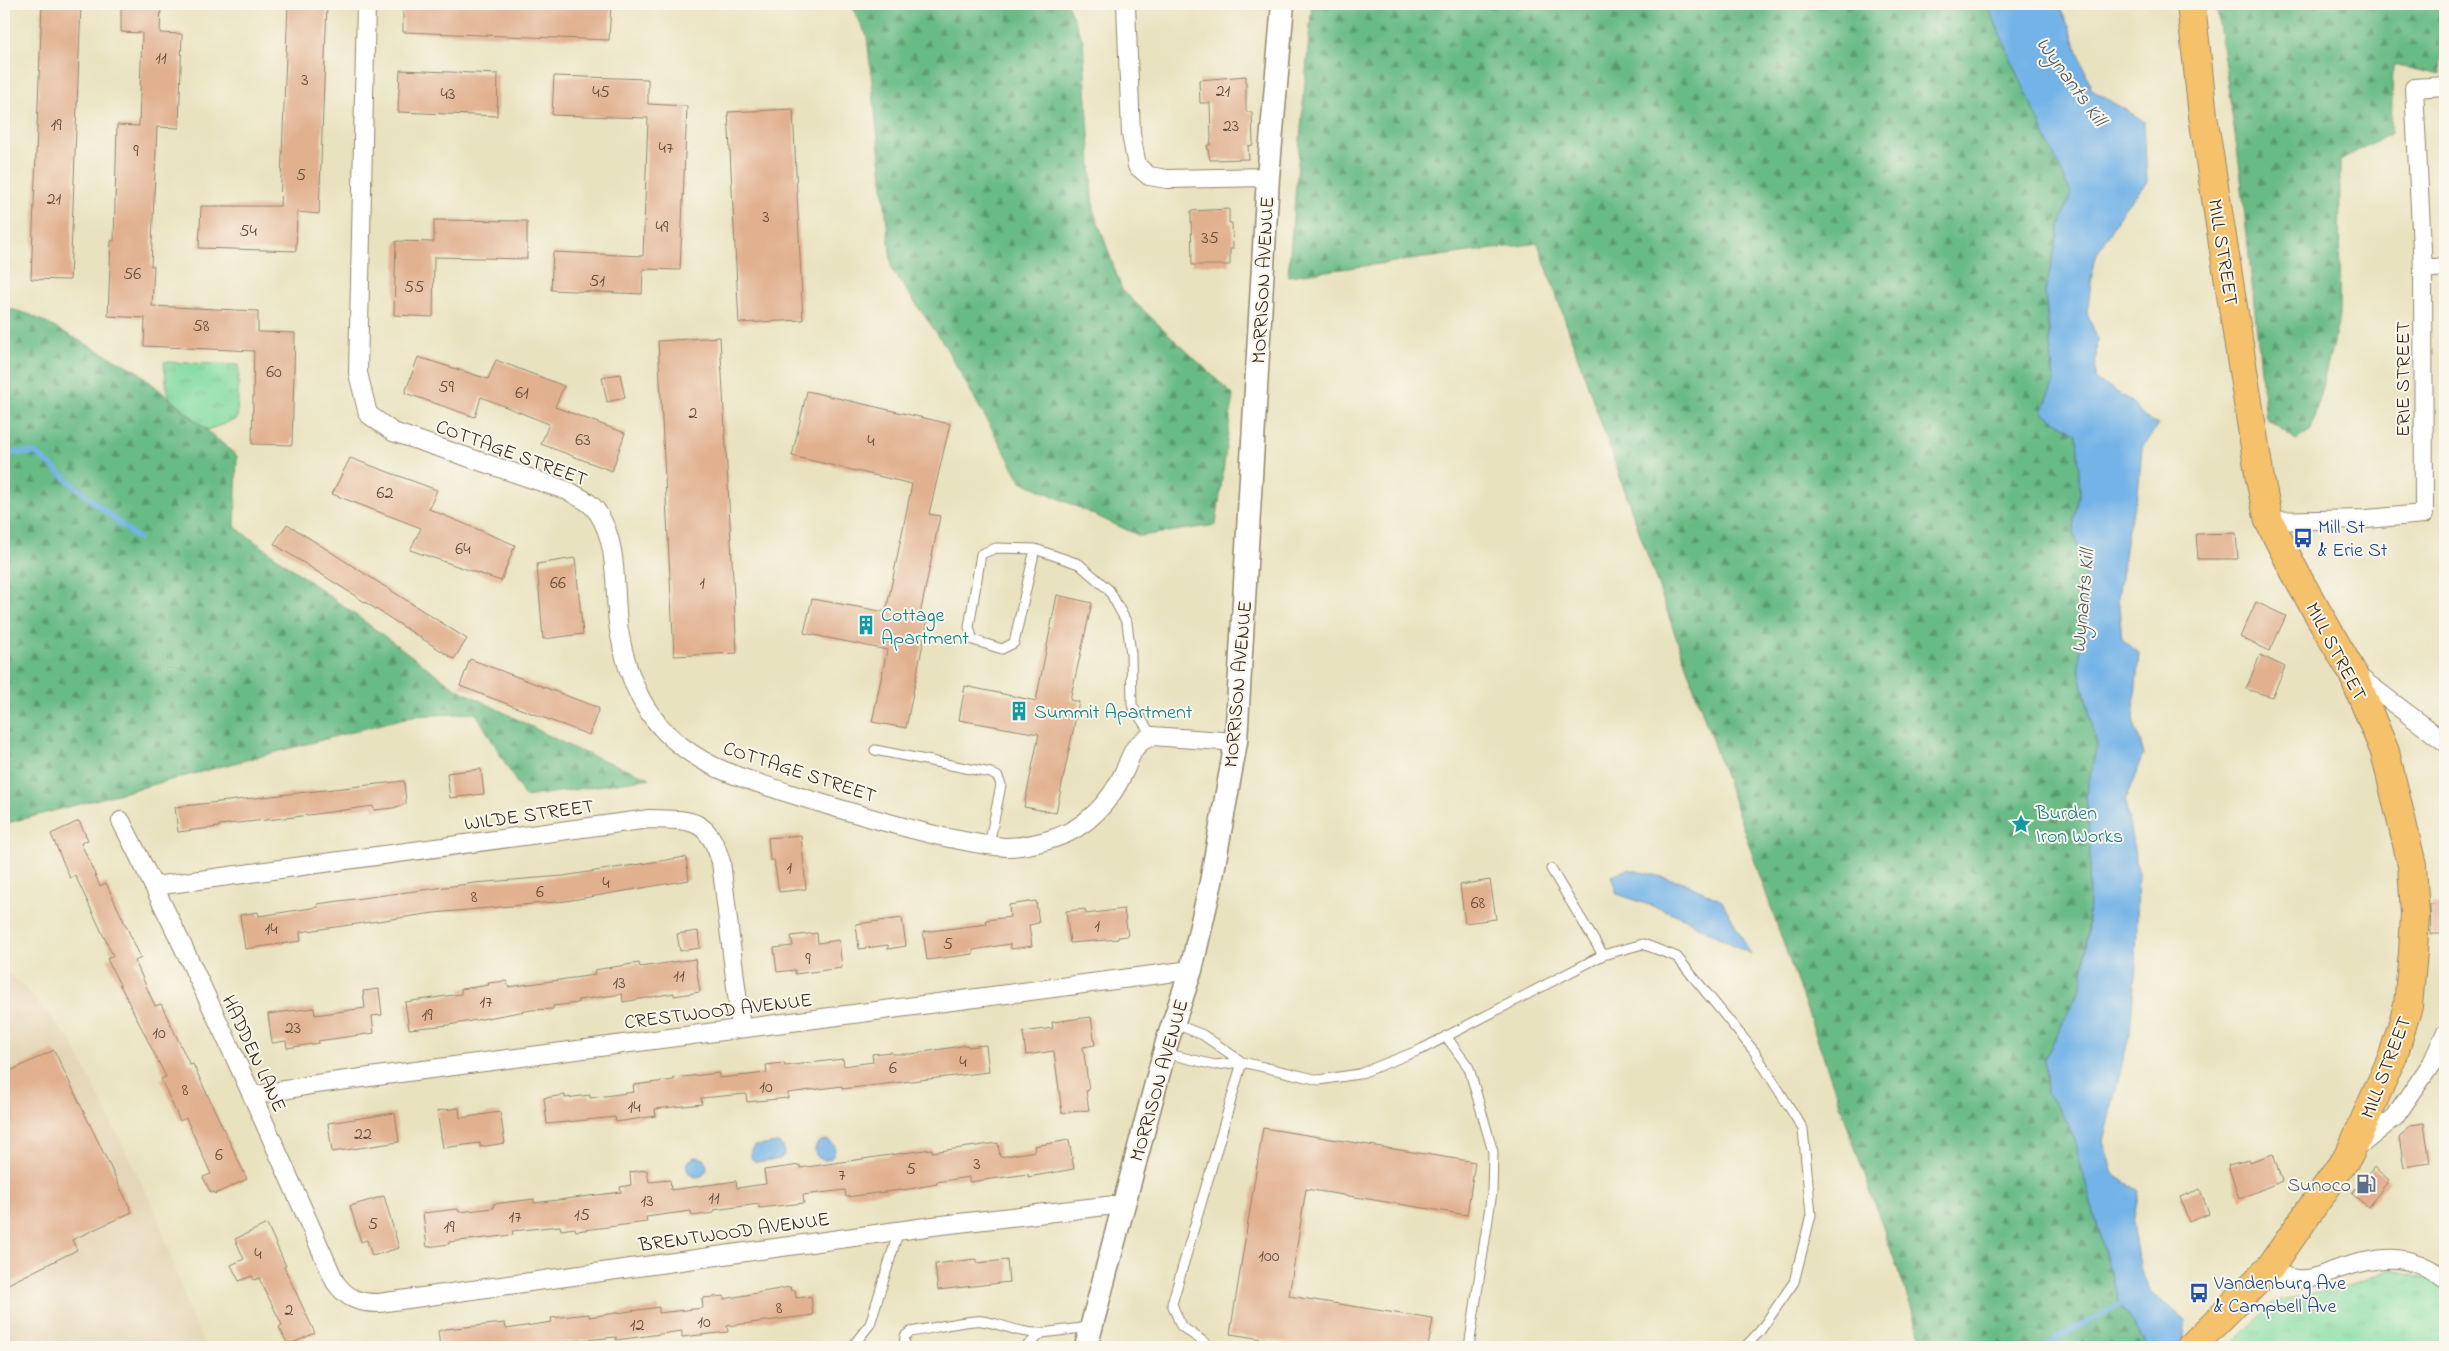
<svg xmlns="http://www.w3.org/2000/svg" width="2449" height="1351" font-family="'Indie Flower',sans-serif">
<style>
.built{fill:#e5d6b7}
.forest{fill:url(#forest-firs);stroke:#527252}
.park{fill:url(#park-tufts);stroke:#5e825f}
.water{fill:#73b3e7;stroke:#576e82}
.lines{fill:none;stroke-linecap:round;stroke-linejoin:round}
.stream{stroke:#73b3e7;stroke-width:5.5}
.building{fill:#e1b08f}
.service-casing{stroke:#92866e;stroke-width:11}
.minor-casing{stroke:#92866e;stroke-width:20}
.tertiary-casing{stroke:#92866e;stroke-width:25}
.primary-casing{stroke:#92866e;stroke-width:30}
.service{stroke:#fff;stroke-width:9}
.minor{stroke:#fff;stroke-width:18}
.tertiary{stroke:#fff;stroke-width:22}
.primary{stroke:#f5c16b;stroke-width:28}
.labels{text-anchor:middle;stroke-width:4;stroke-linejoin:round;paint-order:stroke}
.number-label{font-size:18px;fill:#644c3a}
.street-label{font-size:20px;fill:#3b2a1e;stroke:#fbf7ec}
.transit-label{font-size:20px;fill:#164399;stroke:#fbf7ec;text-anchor:start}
.culture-label{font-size:20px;fill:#0d838f;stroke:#fbf7ec;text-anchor:start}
.service-label{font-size:20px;fill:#4e5e75;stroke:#fbf7ec;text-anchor:end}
.water-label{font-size:21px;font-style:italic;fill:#4f5a64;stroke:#fbf7ec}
</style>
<defs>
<pattern id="forest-firs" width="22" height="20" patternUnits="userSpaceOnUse" patternTransform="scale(1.25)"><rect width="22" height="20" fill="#69bb86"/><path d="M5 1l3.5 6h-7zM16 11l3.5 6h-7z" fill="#58986d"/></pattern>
<pattern id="park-tufts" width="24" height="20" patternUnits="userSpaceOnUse" patternTransform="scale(1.25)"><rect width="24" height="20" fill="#82dba0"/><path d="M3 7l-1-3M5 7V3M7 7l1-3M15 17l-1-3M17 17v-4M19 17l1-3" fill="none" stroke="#71bc89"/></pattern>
</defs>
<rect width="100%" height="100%" fill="#fbf7ec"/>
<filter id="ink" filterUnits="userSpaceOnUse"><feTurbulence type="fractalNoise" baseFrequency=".02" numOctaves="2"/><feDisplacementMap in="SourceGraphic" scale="10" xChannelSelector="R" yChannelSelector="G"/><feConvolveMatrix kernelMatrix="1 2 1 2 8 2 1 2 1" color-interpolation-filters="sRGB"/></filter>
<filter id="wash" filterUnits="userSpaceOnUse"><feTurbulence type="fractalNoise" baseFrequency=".0096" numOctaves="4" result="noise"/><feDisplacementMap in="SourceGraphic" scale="20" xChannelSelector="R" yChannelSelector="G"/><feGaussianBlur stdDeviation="1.12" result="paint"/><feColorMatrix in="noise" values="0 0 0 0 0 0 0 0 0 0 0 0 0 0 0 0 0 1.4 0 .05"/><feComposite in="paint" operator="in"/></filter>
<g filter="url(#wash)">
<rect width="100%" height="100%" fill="#e9e2bf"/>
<path class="built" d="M4 970 23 986 71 1041 156 1212 188 1309 206 1347H4Z"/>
<path class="forest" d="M851 4H1067L1083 41 1094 211 1122 290 1233 395 1216 525 1140 536 1021 481 943 342 892 270 867 36Z
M1312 4H1987L2071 194 2061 223 2045 293 2054 382 2042 412 2077 434 2080 491 2073 527 2085 572 2079 669 2097 746 2086 794 2090 849 2088 931 2082 985 2045 1058 2047 1093 2070 1126 2118 1300 2147 1347H1925L1538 243 1288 276Z
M2216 4H2439L2441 75 2393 65 2391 133 2340 160 2339 319 2311 430 2296 440 2266 418 2240 169Z
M4 307 31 315 137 371 237 456 235 527 454 687 577 750 650 778 525 797 476 713 412 716 4 824Z"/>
<path class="park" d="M164 362 239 365 237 419 207 430 168 396Z
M2392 1269 2436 1281 2445 1291V1347H2233L2235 1341 2274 1302 2344 1288Z"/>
<path class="water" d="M1987 4H2058L2070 29 2092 90 2144 121 2147 182 2122 211 2094 259 2087 313 2097 338 2095 379 2129 400 2144 417 2158 425 2142 448 2138 493 2128 529 2118 597 2122 639 2139 653 2133 719 2144 754 2125 801 2138 872 2136 964 2130 1032 2103 1141 2113 1174 2139 1191 2133 1223 2141 1271 2151 1292 2186 1322 2183 1341 2177 1347H2147L2118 1300 2070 1126 2047 1093 2045 1058 2082 985 2088 931 2090 849 2086 794 2097 746 2079 669 2085 572 2073 527 2080 491 2077 434 2042 412 2054 382 2045 293 2061 223 2071 194Z
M1628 869 1680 881 1722 901 1751 954 1673 913 1617 894 1611 876Z
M815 1150a10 10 0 1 1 20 0a10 10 0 1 1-20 0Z
M778 1143 783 1147 784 1155 780 1159 756 1162 751 1158V1150L754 1146Z
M687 1167a10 10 0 1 1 20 0a10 10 0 1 1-20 0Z"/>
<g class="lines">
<path class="stream" d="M4 452 36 453 138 539
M2048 1347 2065 1333 2127 1302
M2331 1347 2339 1345 2342 1347"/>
</g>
<g id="blocks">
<path class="building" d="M42 4H81L70 280 31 279Z
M121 4H161L160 33 182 34 179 128 157 127 151 266H154L152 306 258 311V332L295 333 292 445 252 444 254 351 144 346 145 318 108 316 111 241H114L117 125 139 126 142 33 121 32Z
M288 4H327L319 214 297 212 296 251 199 248 201 206H280Z
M403 4H611L609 40 403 32Z
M400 70 498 74 497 116 398 112Z
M554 76 648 79V104L687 106 680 270 643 269 642 294 551 290 553 252 643 256 648 118 552 115Z
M1246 76V112H1252L1253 145 1248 146 1249 159 1210 160 1207 145H1210L1211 138 1210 103H1200L1199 80Z
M793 109 803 320 739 323 728 112Z
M1229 209V223H1232L1233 249H1230V265H1192L1191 211Z
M434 220 527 221V259L434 257 433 317 394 315 396 241 434 242Z
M720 337 737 653 674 656 658 341Z
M418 357 488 379 496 360 564 386 555 407 625 433 612 471 541 444 549 424 481 397 475 417 405 393Z
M620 374 625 398 607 402 602 377Z
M807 391 950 424 929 514 940 516 920 615 928 618 906 728 872 722 887 650 804 633 812 599 886 612 912 484 792 456Z
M350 458 437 490 429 509 515 545 501 581 410 550 421 528 332 494Z
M287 524 467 639 454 659 274 544Z
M2236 533 2238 559H2198L2196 534Z
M575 558 583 634 543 639 537 564Z
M1057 595 1092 603 1070 700 1079 702 1056 813 1024 807 1039 734 959 720 965 686 1036 701Z
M2256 602 2286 616 2270 651 2240 637Z
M2260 655 2285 667 2272 697 2246 689Z
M470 659 599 708 589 735 460 686Z
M481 769 484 794 450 798 447 773Z
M404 781 406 804 393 808 374 810 373 806 294 817 219 825V827L178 832 175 807Z
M79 821 88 840 81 843 100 886 106 883 141 958 135 961 155 1006 161 1004 190 1065 193 1064 247 1179 215 1194 214 1192 211 1193 203 1177 211 1174 186 1118 180 1121 161 1079 166 1077 107 959 113 956 75 875 70 878 51 834Z
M801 835 806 889 779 892 774 860H770L768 838Z
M686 857 689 880 566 901 434 913 300 932 301 941 245 949 240 915 258 912 259 916 318 907 317 904 475 883 563 876Z
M1490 880 1496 919 1465 923 1460 885Z
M1036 901 1039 923 1029 925 1032 946 1011 949 1010 944 973 950V954L927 960 923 932 987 924 986 920 1010 917 1009 905Z
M2445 903V934H2431L2430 904Z
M1085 909 1086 914 1124 909 1128 936 1118 937V939L1070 943 1066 911Z
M902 918 906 946 888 949V945L859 949 856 924Z
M698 931 700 948 680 951 677 934Z
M817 933 818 943 839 940 842 968 795 974V970L777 972 774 948 793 946 791 936Z
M695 959 700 992 674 996V993L623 1002 622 994 578 1000V1003L553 1006V1009L531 1010 449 1025 409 1029 405 1002 461 994V989L489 985 488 983 507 981 508 987 595 975 594 970 639 963 640 967Z
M379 989 382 1015 372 1016 374 1033 318 1041 319 1043 287 1048 286 1041 272 1043 268 1014 314 1008 315 1015 365 1008 363 991Z
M1091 1017 1095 1045 1083 1047 1089 1090 1086 1091 1089 1110 1062 1113 1054 1051 1026 1055 1023 1032 1053 1028 1052 1022Z
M967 1045 968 1047 986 1045 989 1072 842 1089V1086L788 1093V1098L747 1102 746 1094 701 1098 702 1104 655 1109 656 1116 616 1122 615 1117 547 1124 544 1098 565 1095V1098L590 1095V1098L634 1092 633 1085 674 1080V1078L719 1073V1078L767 1073 766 1065 784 1063 785 1066 843 1059 844 1066 873 1062 872 1054 892 1052V1054H911Z
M54 1050 132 1212 72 1240 77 1250 4 1286V1074Z
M459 1108 460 1118 500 1112 505 1143 480 1147V1143L443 1148 437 1111Z
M395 1113 399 1142 332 1152 328 1123Z
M2424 1123 2430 1163 2404 1167 2399 1138 2411 1125Z
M1263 1128 1475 1162 1467 1215 1306 1189 1289 1296 1433 1319 1428 1347H1315L1230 1334Z
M1069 1140 1074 1169 1028 1177V1174L969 1182V1177L936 1182 937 1184 909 1189 846 1197 845 1190 803 1195 804 1203 759 1208V1204L714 1210V1213L692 1216 691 1211 646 1217 647 1222 576 1231 575 1228 561 1230 560 1226 512 1231 513 1235 449 1242V1244L427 1247 423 1213 458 1209 459 1212 494 1208 493 1204 534 1199V1203L621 1192 620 1187 631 1185 630 1172 647 1170 649 1182 670 1180 671 1190 736 1181 737 1188 766 1184 764 1170 800 1165V1168L932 1149V1152L998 1143 1000 1157 1035 1151 1034 1146Z
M2273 1154 2282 1181 2239 1199 2228 1165 2249 1160V1162Z
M2374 1167 2389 1180 2368 1207 2352 1194Z
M2200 1189 2209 1214 2189 1222 2180 1197Z
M384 1196 399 1248 372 1256 367 1240 361 1242 350 1206Z
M267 1224 286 1266 284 1267 315 1333 288 1345 279 1327 282 1325 259 1278 254 1280 252 1276 239 1281 231 1265 244 1259 235 1239Z
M976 1259V1263L1007 1260 1009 1282 938 1290 935 1264Z
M790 1287 791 1291 795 1290 796 1298 811 1296 813 1315 727 1326 728 1332 682 1337V1331L616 1340V1337L532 1345V1347H440L438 1331 445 1329 505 1323 506 1329 552 1322 551 1318 589 1314V1317L659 1307V1313L703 1308 702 1298 724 1296V1299Z"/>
</g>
</g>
<g filter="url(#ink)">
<use href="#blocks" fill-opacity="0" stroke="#92866e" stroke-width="1"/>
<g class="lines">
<defs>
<path id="service" d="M1035 549 996 548 981 554 969 627 973 640 1002 649 1014 643 1035 549 1079 564 1109 590 1127 623 1131 654 1132 705 1152 736
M875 750 991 773 998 777 1001 785 989 845
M1551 869 1603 955
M1173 1023 1203 1035 1242 1062
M1446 1036 1469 1068 1493 1152 1492 1192 1469 1347
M1164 1053 1215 1065 1242 1062 1319 1080 1359 1074 1422 1049 1603 955 1643 944 1677 957 1754 1051 1803 1129 1811 1215 1794 1282 1760 1331 1745 1347
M852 1347 870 1324 899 1230
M904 1347 905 1336 910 1332C926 1330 969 1319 982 1321 1004 1324 1019 1334 1042 1333
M1026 1347 1042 1333 1090 1327
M1211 1347 1181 1326 1172 1304 1242 1062"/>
<path id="minor" d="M366 4 358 373 368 414 393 432 568 491C579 497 591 502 598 513 620 546 613 593 619 631 623 654 630 678 641 699 655 725 676 745 702 760 728 775 759 783 788 793 839 809 891 825 944 837 965 841 985 846 1006 847 1022 847 1040 843 1055 838 1086 828 1110 802 1123 774 1133 754 1130 746 1152 736L1236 742
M1126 4 1131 134 1137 166 1149 176 1167 179 1268 177
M2423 269 2445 267
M2269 521 2367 519 2424 514 2423 269 2414 88 2445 86
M2356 675 2445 742
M121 821C198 972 267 1127 335 1282 347 1299 359 1303 379 1303L933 1226 1123 1204
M155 886 649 819C691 820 708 817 721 862L741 1028
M252 1096 316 1084 1191 970
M2354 1150 2395 1117 2432 1063 2445 1034
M2269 1269C2280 1275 2293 1281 2306 1279 2315 1279 2326 1273 2335 1270 2378 1256 2407 1251 2445 1279"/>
<path id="tertiary" d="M1086 1347 1167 1042 1191 970 1211 882 1236 742 1268 177 1283 4"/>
<path id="primary" d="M2191 4 2203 116 2260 479 2269 521 2301 584 2352 672 2385 752 2412 865 2415 914 2413 952 2408 1006 2393 1056 2350 1153 2269 1269 2191 1347"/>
</defs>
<use href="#service" class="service-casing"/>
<use href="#minor" class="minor-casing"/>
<use href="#tertiary" class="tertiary-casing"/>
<use href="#primary" class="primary-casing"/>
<use href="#service" class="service"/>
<use href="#minor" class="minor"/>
<use href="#tertiary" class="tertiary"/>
<use href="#primary" class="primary"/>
</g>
</g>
<defs>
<symbol id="bus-bare" viewBox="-9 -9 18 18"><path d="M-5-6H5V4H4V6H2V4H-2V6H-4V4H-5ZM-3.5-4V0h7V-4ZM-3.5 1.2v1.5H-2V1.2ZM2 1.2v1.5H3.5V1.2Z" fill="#1a4fb4" stroke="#fbf7ec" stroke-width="2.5" paint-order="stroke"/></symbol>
<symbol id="building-bare" viewBox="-9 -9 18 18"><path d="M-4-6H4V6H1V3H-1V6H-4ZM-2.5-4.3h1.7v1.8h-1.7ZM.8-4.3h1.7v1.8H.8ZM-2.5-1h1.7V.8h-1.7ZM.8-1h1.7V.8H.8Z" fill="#0f9aa8" stroke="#fbf7ec" stroke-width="2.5" paint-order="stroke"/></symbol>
<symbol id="sight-bare" viewBox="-9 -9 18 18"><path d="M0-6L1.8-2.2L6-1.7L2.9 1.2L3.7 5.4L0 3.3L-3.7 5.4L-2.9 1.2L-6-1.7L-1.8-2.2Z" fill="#0f9aa8" stroke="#fbf7ec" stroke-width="2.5" paint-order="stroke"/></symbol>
<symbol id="fuel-bare" viewBox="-9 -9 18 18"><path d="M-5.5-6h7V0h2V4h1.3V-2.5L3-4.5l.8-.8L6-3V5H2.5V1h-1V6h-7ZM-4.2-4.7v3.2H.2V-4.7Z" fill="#5c6f8a" stroke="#fbf7ec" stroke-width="2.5" paint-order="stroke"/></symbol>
</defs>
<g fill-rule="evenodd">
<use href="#bus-bare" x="2289" y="524" width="28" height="28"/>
<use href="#building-bare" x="852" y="611" width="28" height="28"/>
<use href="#building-bare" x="1005" y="697" width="28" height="28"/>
<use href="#sight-bare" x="2007" y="810" width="28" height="28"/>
<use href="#fuel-bare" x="2352" y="1170" width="28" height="28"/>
<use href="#bus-bare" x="2185" y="1279" width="28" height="28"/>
</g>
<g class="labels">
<g class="number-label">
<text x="161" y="63">11</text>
<text x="305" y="85">3</text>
<text x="1223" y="96">21</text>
<text x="601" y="97">45</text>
<text x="448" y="99">43</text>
<text x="56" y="130">19</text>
<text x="1231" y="131">23</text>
<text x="666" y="153">47</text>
<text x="136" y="156">9</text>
<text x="301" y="180">5</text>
<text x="54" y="204">21</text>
<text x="766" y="222">3</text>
<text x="662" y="232">49</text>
<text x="248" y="236">54</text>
<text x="1210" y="243">35</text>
<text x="132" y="279">56</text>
<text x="597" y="286">51</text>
<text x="414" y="292">55</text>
<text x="201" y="331">58</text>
<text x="274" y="377">60</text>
<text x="446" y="392">59</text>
<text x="522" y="398">61</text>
<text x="693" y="418">2</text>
<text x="583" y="445">63</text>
<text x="871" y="446">4</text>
<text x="385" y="498">62</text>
<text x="463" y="554">64</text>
<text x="558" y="588">66</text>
<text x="702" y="588">1</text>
<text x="789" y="873">1</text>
<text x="606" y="888">4</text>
<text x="540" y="897">6</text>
<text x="474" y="902">8</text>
<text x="1478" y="908">68</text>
<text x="1097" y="931">1</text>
<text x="271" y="934">14</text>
<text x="948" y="949">5</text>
<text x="808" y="964">9</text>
<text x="679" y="981">11</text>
<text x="619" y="988">13</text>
<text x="486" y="1007">17</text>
<text x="427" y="1020">19</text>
<text x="293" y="1033">23</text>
<text x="159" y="1038">10</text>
<text x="963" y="1067">4</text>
<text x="893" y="1073">6</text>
<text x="766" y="1092">10</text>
<text x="185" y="1095">8</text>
<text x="634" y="1112">14</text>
<text x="363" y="1139">22</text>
<text x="219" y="1160">6</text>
<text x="977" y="1169">3</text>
<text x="911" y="1174">5</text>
<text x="842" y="1180">7</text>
<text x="714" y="1203">11</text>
<text x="647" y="1206">13</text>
<text x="582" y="1220">15</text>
<text x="515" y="1222">17</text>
<text x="373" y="1229">5</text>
<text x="449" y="1232">19</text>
<text x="258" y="1259">4</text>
<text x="1269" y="1261">100</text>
<text x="779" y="1313">8</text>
<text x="289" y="1315">2</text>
<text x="704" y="1327">10</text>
<text x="637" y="1330">12</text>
</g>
<g class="street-label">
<text transform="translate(2224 252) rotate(81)" y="7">MILL STREET</text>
<text transform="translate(1262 280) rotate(-87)" y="7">MORRISON AVENUE</text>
<text transform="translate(2402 379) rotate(-90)" y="7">ERIE STREET</text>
<text transform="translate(512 452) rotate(20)" y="7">COTTAGE STREET</text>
<text transform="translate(2337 651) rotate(62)" y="7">MILL STREET</text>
<text transform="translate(1237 684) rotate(-85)" y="7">MORRISON AVENUE</text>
<text transform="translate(800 771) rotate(18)" y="7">COTTAGE STREET</text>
<text transform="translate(529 814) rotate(-8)" y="7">WILDE STREET</text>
<text transform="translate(718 1010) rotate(-7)" y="7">CRESTWOOD AVENUE</text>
<text transform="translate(255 1053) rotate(65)" y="7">HADDEN LANE</text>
<text transform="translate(2385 1067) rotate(-69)" y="7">MILL STREET</text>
<text transform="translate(1158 1080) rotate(-74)" y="7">MORRISON AVENUE</text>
<text transform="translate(734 1231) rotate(-8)" y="7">BRENTWOOD AVENUE</text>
</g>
<g class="transit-label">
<text x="2318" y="533">Mill St<tspan x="2318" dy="23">&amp; Erie St</tspan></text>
<text x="2214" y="1289">Vandenburg Ave<tspan x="2214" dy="23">&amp; Campbell Ave</tspan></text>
</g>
<g class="culture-label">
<text x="881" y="621">Cottage<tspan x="881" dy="23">Apartment</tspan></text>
<text x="1034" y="718">Summit Apartment</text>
<text x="2036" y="819">Burden<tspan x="2036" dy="23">Iron Works</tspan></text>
</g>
<g class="service-label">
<text x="2351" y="1191">Sunoco</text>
</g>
<g class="water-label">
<text transform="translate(2072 81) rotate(54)" y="7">Wynants Kill</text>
<text transform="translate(2082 601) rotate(-85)" y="7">Wynants Kill</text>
</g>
</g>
<rect width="2449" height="1351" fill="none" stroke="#fbf7ec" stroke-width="20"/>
</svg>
